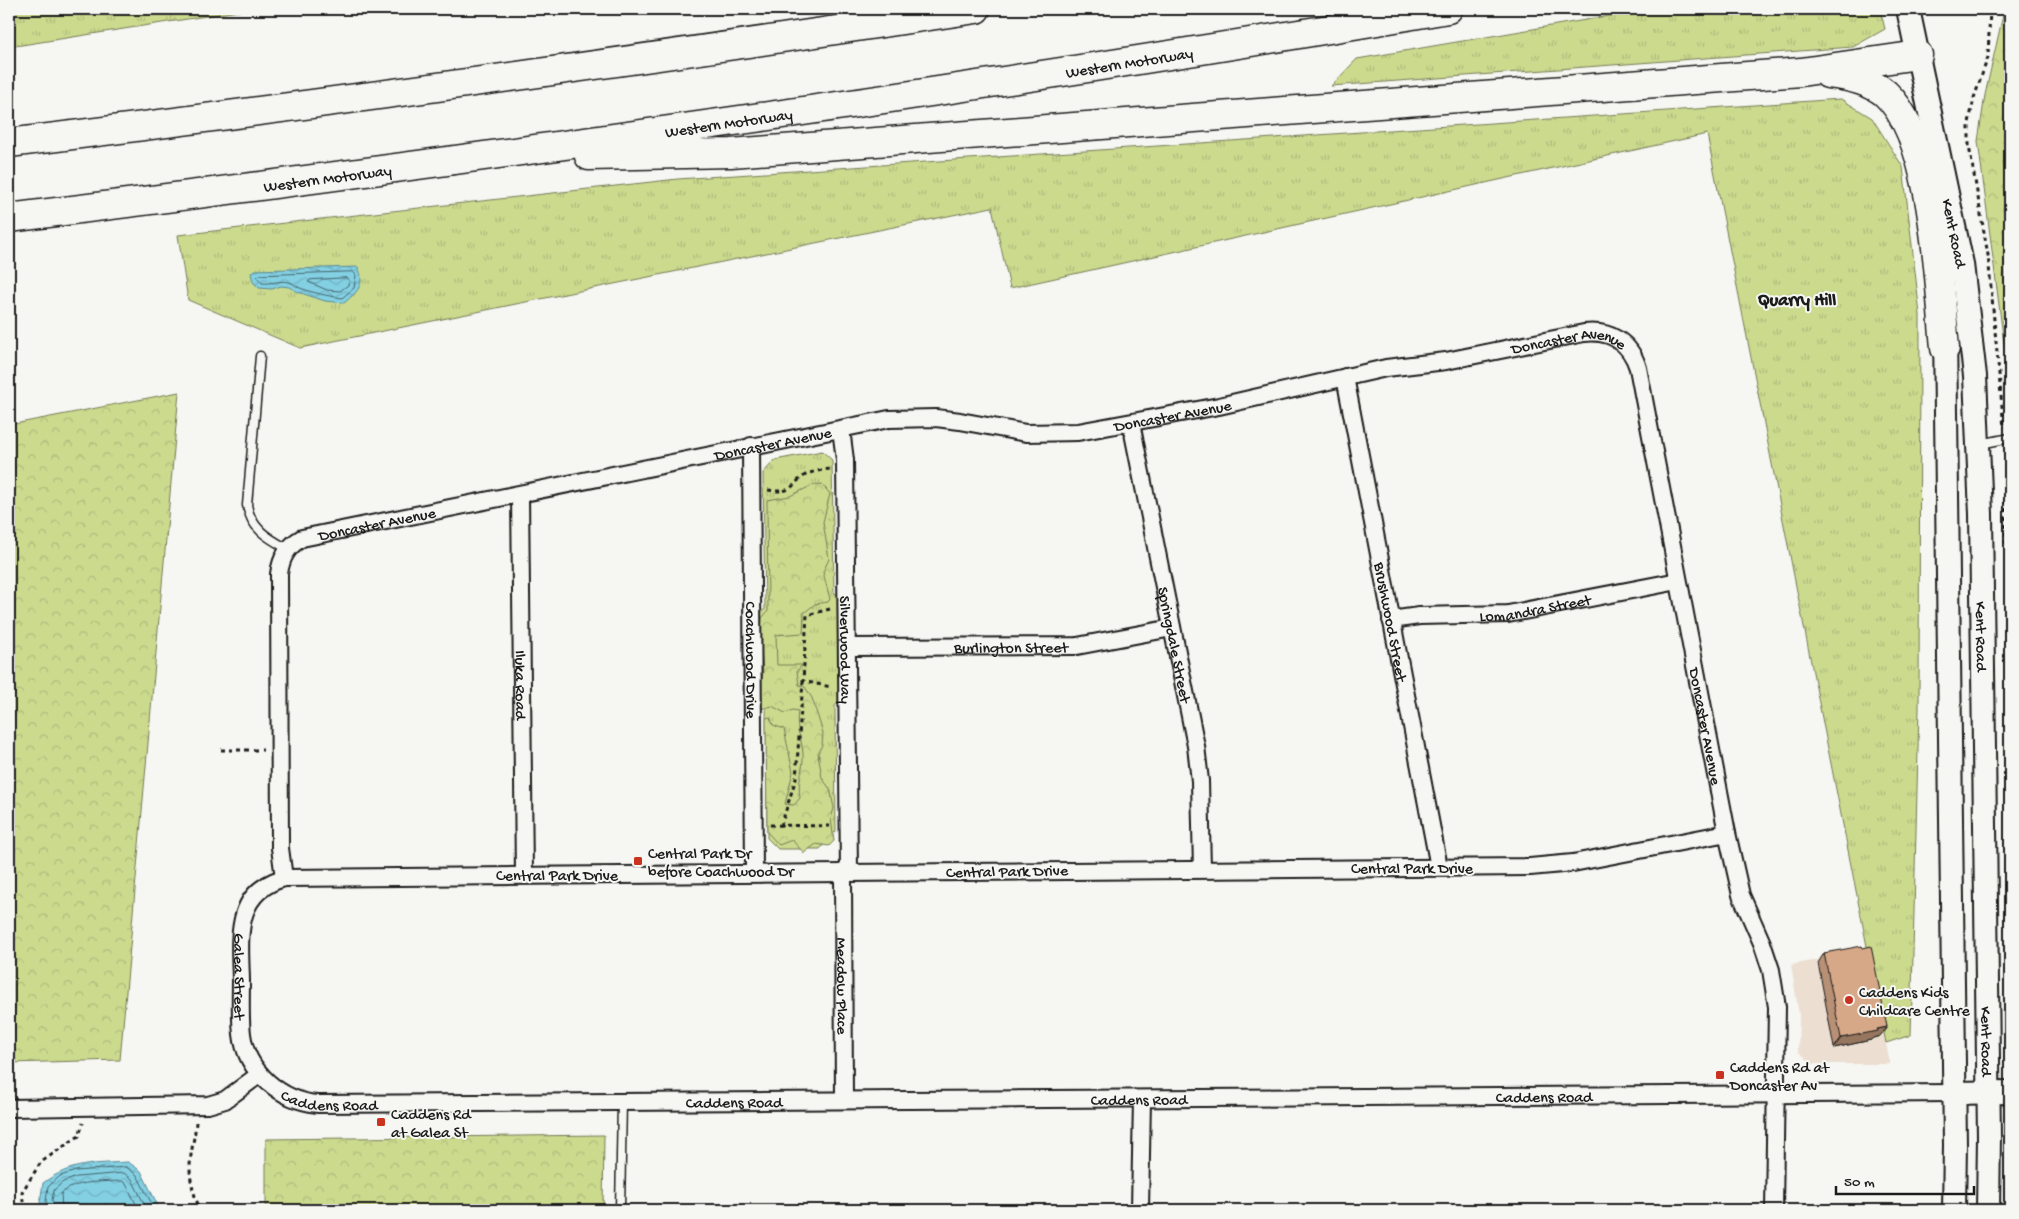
<svg xmlns="http://www.w3.org/2000/svg" width="2019" height="1219" font-family="'Gochi Hand',sans-serif">
<style>
.built{fill:#ecdfd2}
.grass{fill:url(#grass-tufts);stroke:#747b55}
.forest{fill:url(#forest-crowns);stroke:#747b55}
.water{fill:url(#water-waves);stroke:#5a8893}
.lines{fill:none;stroke-linecap:round;stroke-linejoin:round}
.shore{stroke:#45646c;stroke-width:1}
.lane-casing{stroke:#1c1c1c;stroke-width:11}
.street-casing{stroke:#1c1c1c;stroke-width:20}
.secondary-casing{stroke:#1c1c1c;stroke-width:26}
.highway-casing{stroke:#1c1c1c;stroke-width:31}
.path{stroke:#1c1c1c;stroke-width:3;stroke-dasharray:4 4;stroke-linecap:butt}
.lane{stroke:#f6f6f2;stroke-width:8}
.street{stroke:#f6f6f2;stroke-width:16}
.secondary{stroke:#f6f6f2;stroke-width:22}
.highway{stroke:#f6f6f2;stroke-width:28}
.wall{fill:#b89075;stroke:#1c1c1c}
.shaded-wall{fill:#96765f;stroke:#1c1c1c}
.building{fill:#d6a888;stroke:#1c1c1c}
.poi-dot{fill:#c8321e;stroke:#f6f6f2;stroke-width:2}
.labels{text-anchor:middle;stroke-width:4;stroke-linejoin:round;paint-order:stroke}
.street-label{font-size:16px;fill:#1c1c1c;stroke:#f6f6f2}
.poi-label{font-size:16px;fill:#1c1c1c;stroke:#f6f6f2;text-anchor:start}
.neighbourhood-label{font-size:18px;font-weight:bold;fill:#1c1c1c;stroke:#f6f6f2}
</style>
<defs>
<pattern id="grass-tufts" width="24" height="20" patternUnits="userSpaceOnUse" patternTransform="scale(1.25)"><rect width="24" height="20" fill="#ccda8e"/><path d="M3 7l-1-3M5 7V3M7 7l1-3M15 17l-1-3M17 17v-4M19 17l1-3" fill="none" stroke="#afba7a"/></pattern>
<pattern id="forest-crowns" width="20" height="18" patternUnits="userSpaceOnUse" patternTransform="scale(1.25)"><rect width="20" height="18" fill="#ccda8e"/><path d="M2 6a3 3 0 1 1 6 0M12 15a3 3 0 1 1 6 0" fill="none" stroke="#afba7a"/></pattern>
<pattern id="water-waves" width="16" height="10" patternUnits="userSpaceOnUse" patternTransform="scale(1.25)"><rect width="16" height="10" fill="#83d0e3"/><path d="M0 5q4-4 8 0t8 0" fill="none" stroke="#71b2c2"/></pattern>
</defs>
<rect width="100%" height="100%" fill="#f6f6f2"/>
<filter id="ink" filterUnits="userSpaceOnUse"><feTurbulence type="fractalNoise" baseFrequency=".02" numOctaves="2"/><feDisplacementMap in="SourceGraphic" scale="10" xChannelSelector="R" yChannelSelector="G"/><feConvolveMatrix kernelMatrix="1 2 1 2 8 2 1 2 1" color-interpolation-filters="sRGB"/></filter>
<g filter="url(#ink)">
<path class="built" d="M1868 950 1890 1064H1812L1798 1051 1799 1015 1791 965Z"/>
<path class="grass" d="M9 9H251L9 47Z
M1650 9H1880L1885 29 1853 47 1331 86 1357 59Z
M1841 99 1872 118 1903 167 1920 315 1919 708 1911 1035 1886 1043 1707 134 1010 288 992 207 300 348 188 300 178 235 678 179Z
M822 451 832 460 834 592 841 599V699L835 706 836 831 820 849H778L767 838 766 700 759 693 758 615 765 609 763 473 775 460Z"/>
<path class="forest" d="M2002 9H2010V391L1978 141 1985 95 2003 15Z
M179 392 120 1060 9 1063V425Z
M822 484 830 494 823 522 829 559 823 572 830 599 828 602 815 604 804 613 803 633 776 635 777 665H802L797 671 799 685 805 687 812 698 823 733 822 745 818 753 822 778 830 789 834 808 831 819 834 841 829 846 816 844 804 853 792 840 779 845 767 832 766 718 770 717 773 725 784 729 793 772 785 804 794 805 800 798C797 779 804 770 803 754 802 737 795 731 798 711L793 710 785 713 772 706 761 709 758 704 763 672 760 639 762 618 768 611 767 500 790 496 813 485Z
M604 1135 603 1210H266V1139Z"/>
<path class="water" d="M358 267C366 285 357 292 344 303L325 301 298 292 289 287 281 286 272 289 259 288 253 282 251 273 255 270Z
M128 1162 141 1171 160 1210H44L40 1202 43 1183C72 1162 94 1164 128 1162Z"/>
<g class="lines">
<path class="shore" d="M353 272 356 275 354 288 342 298C328 296 313 293 300 288 296 286 293 283 289 282 280 280 271 284 262 283L257 277 260 275Z
M347 278 349 281 348 285 340 291 327 290 308 282 310 280Z
M48 1210 46 1201 48 1187 60 1176 76 1171 126 1167 137 1175 155 1210
M55 1210 52 1200 54 1190 63 1182 77 1177 124 1173 132 1179 147 1210
M62 1210 61 1194C75 1180 103 1182 122 1181L126 1184 139 1210"/>
<defs>
<path id="lane" d="M260 356 247 505C251 529 268 538 288 549
M1980 444 2010 438
M620 1210 622 1102"/>
<g id="street">
<path id="s1" d="M1345 377 1439 867"/>
<path id="s2" d="M1131 423 1196 746 1200 781 1202 869"/>
<path id="s3" d="M841 429 845 460 849 872"/>
<path id="s4" d="M751 446 754 873"/>
<path id="s5" d="M520 495 524 875"/>
<path id="s6" d="M1391 620 1419 616 1508 614 1678 581"/>
<path id="s7" d="M847 647 1077 646 1172 628"/>
<path id="s8" d="M1727 833 1573 863 1530 867 284 878C233 892 240 939 241 980 241 998 240 1017 242 1034 246 1072 282 1101 318 1104L1954 1093"/>
<path id="s9" d="M843 872 844 1100"/>
<path id="s10" d="M284 878 280 848 279 574C281 557 288 546 302 538L889 419 936 418 960 421 1026 433 1078 432 1219 406 1386 368 1446 361 1584 333C1610 330 1630 342 1638 368L1727 833 1741 895 1762 943 1771 970 1777 1007 1774 1210"/>
<path d="M9 1108 208 1105 225 1100 260 1074"/>
<path d="M1140 1210 1142 1099"/>
</g>
<g id="secondary">
<path id="s11" d="M1908 9 1962 264 1975 376 1981 514 1989 1137 1988 1210"/>
<path d="M1945 331 1955 1145 1954 1210"/>
<path d="M1954 1093 2010 1092"/>
</g>
<g id="highway">
<path d="M1828 74C1847 76 1869 80 1885 93 1935 138 1939 283 1945 348"/>
<path d="M9 143C332 103 654 58 976 9"/>
<path d="M589 156 731 153 1801 72 1918 55"/>
<path id="s12" d="M9 218C490 158 970 91 1448 9"/>
</g>
</defs>
<use href="#lane" class="lane-casing"/>
<use href="#street" class="street-casing"/>
<use href="#secondary" class="secondary-casing"/>
<use href="#highway" class="highway-casing"/>
<path class="path" d="M1990 9 1988 57 1974 98 1969 123V146L1988 255 2004 428
M2005 452 2010 983
M768 490C797 495 790 481 810 473 816 471 823 470 830 469
M830 609 807 615 803 681 831 687
M221 750H263
M770 825 833 826
M781 826 796 778 803 681
M196 1122C195 1137 190 1153 190 1168 190 1183 195 1197 200 1210
M24 1210 22 1192 41 1162 79 1136 83 1123"/>
<use href="#lane" class="lane"/>
<use href="#street" class="street"/>
<use href="#secondary" class="secondary"/>
<use href="#highway" class="highway"/>
</g>
<path class="wall" d="M1863 948 1887 1027 1880 1036 1873 1038 1871 1040 1834 1048 1818 963 1824 953Z"/>
<path class="shaded-wall" d="M1887 1027 1880 1036 1873 1038 1871 1040 1834 1048 1841 1038Z"/>
<path class="building" d="M1862 946 1863 948 1871 946 1887 1027 1877 1029 1878 1031 1841 1038 1824 953Z"/>
</g>
<g class="poi-dot">
<rect x="633" y="856" width="10" height="10" rx="2.5"/>
<circle cx="1849" cy="1000" r="5"/>
<rect x="1715" y="1070" width="10" height="10" rx="2.5"/>
<rect x="376" y="1117" width="10" height="10" rx="2.5"/>
</g>
<g class="labels">
<g class="street-label">
<text dy="6" stroke="none"><textPath href="#s12" startOffset="1131">Western Motorway</textPath></text>
<text dy="6" stroke="none"><textPath href="#s12" startOffset="726">Western Motorway</textPath></text>
<text dy="6" stroke="none"><textPath href="#s12" startOffset="321">Western Motorway</textPath></text>
<text dy="6" stroke="none"><textPath href="#s11" startOffset="229">Kent Road</textPath></text>
<text dy="6" stroke="none"><textPath href="#s10" startOffset="1639">Doncaster Avenue</textPath></text>
<text dy="6" stroke="none"><textPath href="#s10" startOffset="1234">Doncaster Avenue</textPath></text>
<text dy="6" stroke="none"><textPath href="#s10" startOffset="829">Doncaster Avenue</textPath></text>
<text dy="6" stroke="none"><textPath href="#s10" startOffset="425">Doncaster Avenue</textPath></text>
<text dy="6" stroke="none"><textPath href="#s6" startOffset="145">Lomandra Street</textPath></text>
<text dy="6" stroke="none"><textPath href="#s1" startOffset="249">Brushwood Street</textPath></text>
<text dy="6" stroke="none"><textPath href="#s11" startOffset="634">Kent Road</textPath></text>
<text dy="6" stroke="none"><textPath href="#s2" startOffset="226">Springdale Street</textPath></text>
<text dy="6" stroke="none"><textPath href="#s7" startOffset="164">Burlington Street</textPath></text>
<text dy="6" stroke="none"><textPath href="#s3" startOffset="221">Silverwood Way</textPath></text>
<text dy="6" stroke="none"><textPath href="#s4" startOffset="214">Coachwood Drive</textPath></text>
<text dy="6" stroke="none"><textPath href="#s5" startOffset="190">Iluka Road</textPath></text>
<text dy="6" stroke="none"><textPath href="#s10" startOffset="2089">Doncaster Avenue</textPath></text>
<text x="1412" y="873">Central Park Drive</text>
<text transform="translate(1007 870) rotate(-1)" y="6">Central Park Drive</text>
<text x="557" y="880">Central Park Drive</text>
<text dy="6" stroke="none"><textPath href="#s8" startOffset="1565">Galea Street</textPath></text>
<text dy="6" stroke="none"><textPath href="#s9" startOffset="114">Meadow Place</textPath></text>
<text dy="6" stroke="none"><textPath href="#s11" startOffset="1039">Kent Road</textPath></text>
<text dy="6" stroke="none"><textPath href="#s8" startOffset="1745">Caddens Road</textPath></text>
<text dy="6" stroke="none"><textPath href="#s8" startOffset="2960">Caddens Road</textPath></text>
<text dy="6" stroke="none"><textPath href="#s8" startOffset="2555">Caddens Road</textPath></text>
<text dy="6" stroke="none"><textPath href="#s8" startOffset="2150">Caddens Road</textPath></text>
</g>
<g class="poi-label">
<text x="648" y="858">Central Park Dr<tspan x="648" dy="18">before Coachwood Dr</tspan></text>
<text x="1859" y="997">Caddens Kids<tspan x="1859" dy="18">Childcare Centre</tspan></text>
<text x="1730" y="1072">Caddens Rd at<tspan x="1730" dy="18">Doncaster Av</tspan></text>
<text x="391" y="1119">Caddens Rd<tspan x="391" dy="18">at Galea St</tspan></text>
</g>
<g class="neighbourhood-label">
<text x="1797" y="305">Quarry Hill</text>
</g>
</g>
<rect width="2019" height="1219" fill="none" stroke="#f6f6f2" stroke-width="30"/>
<rect x="15" y="15" width="1989" height="1189" fill="none" stroke="#1c1c1c" stroke-width="2" filter="url(#ink)"/>
<path d="M1836 1186v8h138v-8" fill="none" stroke="#1c1c1c" stroke-width="2.5"/>
<text x="1844" y="1186" font-size="15" fill="#1c1c1c" stroke="#f6f6f2" stroke-width="4" paint-order="stroke">50 m</text>
</svg>
